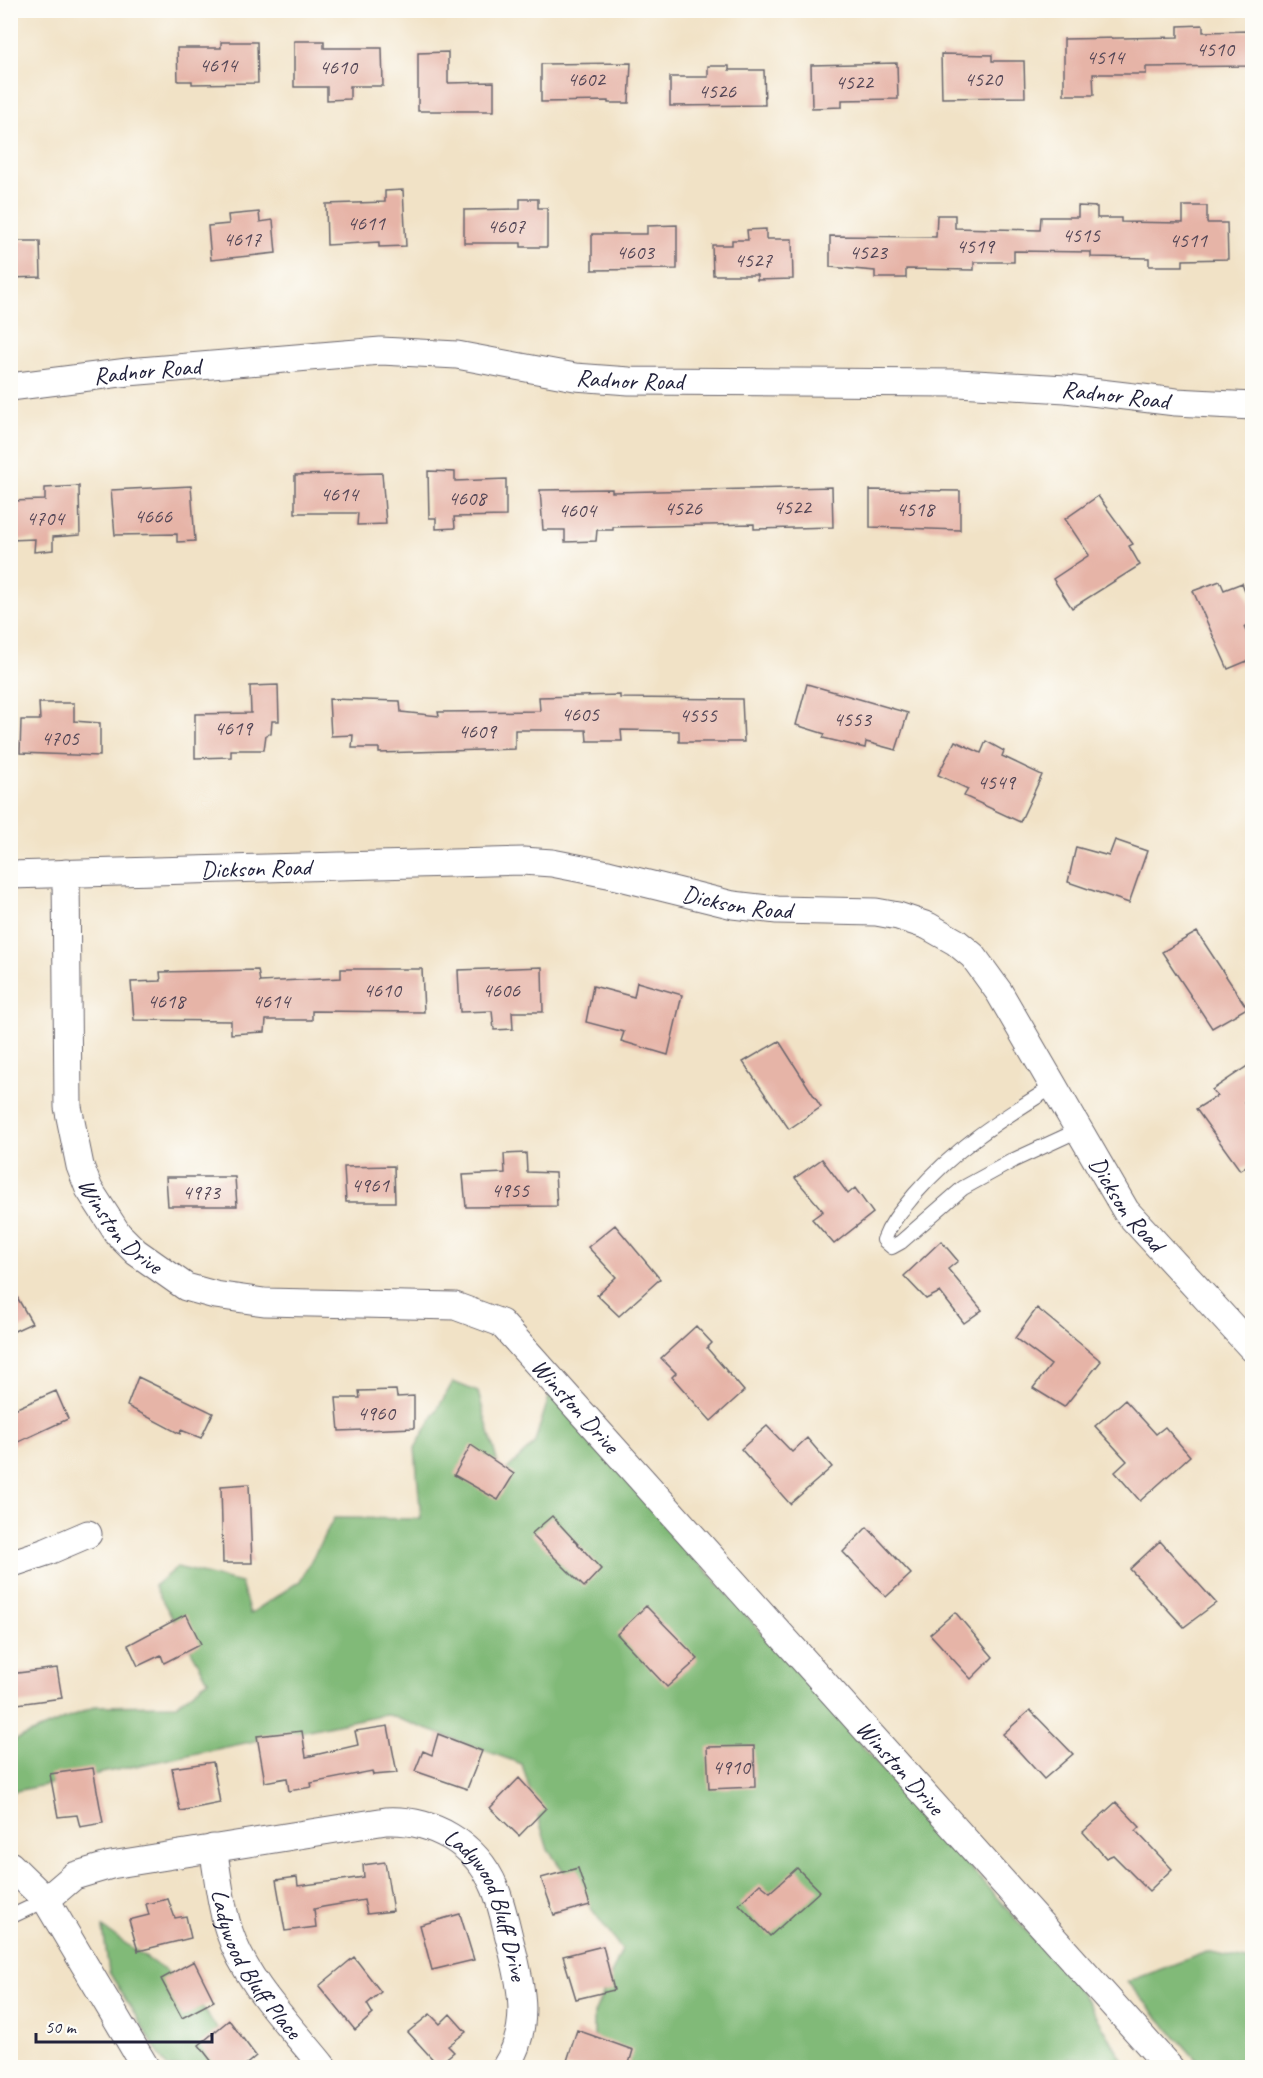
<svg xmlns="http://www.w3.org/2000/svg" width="1263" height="2078" font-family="Caveat,sans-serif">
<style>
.forest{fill:#81ba78;stroke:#526e5a;stroke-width:1.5}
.building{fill:#e6b4a7}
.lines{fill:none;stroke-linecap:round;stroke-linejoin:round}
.lane-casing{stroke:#6a656c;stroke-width:16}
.street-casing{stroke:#6a656c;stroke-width:29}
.lane{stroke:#fff;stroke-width:14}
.street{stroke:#fff;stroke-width:27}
.labels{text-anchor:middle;stroke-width:6;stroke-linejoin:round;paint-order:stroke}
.number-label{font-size:21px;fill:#534656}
.street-label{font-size:24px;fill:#22223b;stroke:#fdfcf7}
</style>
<rect width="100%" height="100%" fill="#fdfcf7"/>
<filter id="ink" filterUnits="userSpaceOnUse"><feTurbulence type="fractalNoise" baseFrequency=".0167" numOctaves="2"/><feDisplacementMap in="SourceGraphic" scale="12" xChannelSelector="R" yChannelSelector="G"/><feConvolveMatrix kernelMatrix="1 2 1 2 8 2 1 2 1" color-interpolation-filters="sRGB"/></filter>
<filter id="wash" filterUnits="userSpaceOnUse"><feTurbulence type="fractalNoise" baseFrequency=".008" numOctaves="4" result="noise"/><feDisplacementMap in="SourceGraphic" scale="24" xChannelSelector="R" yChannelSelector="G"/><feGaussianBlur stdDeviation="1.35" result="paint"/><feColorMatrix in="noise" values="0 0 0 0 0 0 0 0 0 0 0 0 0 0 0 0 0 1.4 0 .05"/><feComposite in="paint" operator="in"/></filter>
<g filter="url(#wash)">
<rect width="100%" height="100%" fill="#f1e2c6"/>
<path class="forest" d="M453 1382 478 1392 501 1475 534 1444 550 1394 1085 1997 1124 2062 1068 2059 1062 2068 594 2067V2014L622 1950 548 1850 522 1764 385 1714 11 1792 13 1741 96 1706 176 1705 208 1680 154 1586 177 1567 241 1583 250 1614 300 1581 334 1518 421 1519 415 1448Z
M103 1928 186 1985 245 2067H167L109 1972Z
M1206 1952 1252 1961V2067H1203L1127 1982Z"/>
<g id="blocks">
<path class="building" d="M1203 25V32L1252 31V66L1146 67V74H1093L1094 95H1064V39L1178 37V26Z
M294 41H324V48H382L383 86H350V99L327 100V87H294Z
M221 42H257L258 83 192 84V81H178L177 48H221Z
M448 52V83L494 82V111H418V53Z
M941 54 992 55V61H1024L1025 97 942 98Z
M631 63 629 103H608V101L541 102V64Z
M897 63 898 99 842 100V107L812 108 811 65Z
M708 66H729V70H764L765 105 670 106V77H708Z
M403 190 406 246 379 247V242L327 245 326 204 385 202V191Z
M520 199H538V208H547V247H521V243H464V210L520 209Z
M1078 206 1097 207V218H1121V222L1183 223V206H1207V223H1227L1228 259 1183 260V266H1149V258L1091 257V252L1014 251V262H974V270L906 269V278H875V271L830 267V236L936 237 937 215H955V228L1040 230 1041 217H1078Z
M259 212 260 222 273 220 276 253 211 260 208 226 229 224 228 215Z
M677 225V269L592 270V234H647V226Z
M766 229V239H792L793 279 757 280V275H713L712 245H732V240H748L747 230Z
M10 241H40L41 277 10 278Z
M428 471 455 472V481L506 479V516L454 517 455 528 436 529V518H429Z
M382 473 386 524 357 525 358 513H295V475Z
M79 486 80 535 53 537V550L34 552 35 539 10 540V501L45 500V488Z
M191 486 195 541 177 542V534L115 535 111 490Z
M832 487 833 527 754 529V524L613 527V530H597L596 541 565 542V530H543L540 490 612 489V492Z
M870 490 960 491V530L870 527Z
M1098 496 1133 544 1129 546 1140 565 1072 608 1053 579 1089 555 1065 519Z
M1220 581 1224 590 1242 583 1252 609V623L1244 627 1252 644V659L1228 669 1193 591Z
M807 684 908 713 896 750 866 742 865 748 823 738 825 734 796 725Z
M278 685 279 721H272L271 734 266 735 264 750H231V757L195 758V714L251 713 250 686Z
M620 695V698L742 699 744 742H679V731L621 730 622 741H587L586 730H515V749L379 753V748H352L353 735 331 736 329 699 400 701 401 712 439 716 438 712 540 711 539 697Z
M39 703H74V721L100 723V756L20 753 21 720H40Z
M955 741 981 753 986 741 1004 751 1002 756 1042 775 1020 822 964 796 968 789 938 775Z
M1115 840 1147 851 1129 903 1068 882 1076 847 1109 856Z
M1197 932 1247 1008 1212 1028 1162 952Z
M542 967 543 1012H512L513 1029 494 1030 492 1011 460 1012 458 970Z
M341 969H422L424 1012 312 1011V1020H266L265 1032 231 1034V1021L134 1020 131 982 161 981 160 972 258 970 260 982 341 978Z
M637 982 682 995 668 1055 621 1041 624 1032 586 1022 593 986 634 997Z
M779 1041 821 1107 789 1129 743 1062Z
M1252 1063V1096L1244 1102 1252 1113V1162L1240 1170 1196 1109 1217 1096 1212 1090Z
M526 1153 527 1172 555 1173 557 1206 466 1207 463 1175 505 1173 504 1154Z
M822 1159 848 1194 855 1188 873 1213 834 1244 812 1219 823 1211 795 1178Z
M394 1166 395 1202H346L344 1167Z
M166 1177H235L237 1206H168Z
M615 1225 660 1279 619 1316 597 1295 616 1277 588 1247Z
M941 1241 958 1261 948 1269 982 1310 964 1323 940 1292 926 1299 904 1276Z
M10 1285 32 1323 10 1333Z
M1037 1308 1101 1361 1064 1407 1033 1388 1051 1365 1015 1338Z
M696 1326 712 1343 707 1348 744 1391 711 1421 672 1377 676 1373 661 1358Z
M138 1377 213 1413 201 1438 181 1430 180 1434 127 1406Z
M396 1390 397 1397 414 1396V1428L339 1431 336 1398H360L359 1391Z
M56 1391 68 1419 10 1446V1411Z
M1125 1400 1156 1434 1165 1427 1190 1456 1140 1501 1115 1472 1127 1461 1095 1426Z
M767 1426 792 1452 807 1438 832 1467 790 1504 741 1449Z
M471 1445 514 1474 498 1500 454 1475Z
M249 1484 252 1563H223L221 1486Z
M552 1516 601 1569 584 1587 531 1534Z
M867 1527 911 1574 886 1597 843 1552Z
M1160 1541 1216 1603 1184 1627 1130 1569Z
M646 1606 698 1659 667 1687 617 1634Z
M955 1612 993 1657 971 1679 930 1634Z
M186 1614 201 1644 164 1663 161 1655 138 1666 128 1645Z
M57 1668 62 1698 10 1705V1674Z
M1030 1710 1073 1754 1044 1779 1003 1734Z
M388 1726 397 1773 373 1775 372 1771 311 1783 312 1787 289 1791 287 1778 265 1782 257 1736 302 1731 306 1757 358 1745 355 1731Z
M438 1734 482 1751 467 1789 415 1771 423 1751 432 1755Z
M754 1746 755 1787 709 1789 707 1747Z
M213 1762 220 1803 180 1811 172 1768Z
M93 1768 103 1823 80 1827 77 1815 58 1817 50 1774Z
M519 1778 546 1808 519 1836 490 1808Z
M1116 1802 1140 1827 1136 1831 1172 1869 1149 1891 1113 1855 1106 1858 1083 1832Z
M385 1862 393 1911 367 1914 364 1900 323 1907 314 1909 316 1927 285 1931 276 1880 297 1877 298 1886 364 1877 363 1865Z
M578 1868 590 1905 554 1915 541 1878Z
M797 1868 820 1891 770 1936 739 1904 760 1884 770 1892Z
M168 1899 175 1918 186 1916 191 1938 138 1951 129 1920 149 1915 146 1904Z
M460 1914 474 1960 432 1970 420 1925Z
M603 1946 614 1990 576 1999 563 1956Z
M354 1957 381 1992 367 2004 373 2014 355 2030 319 1986Z
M194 1961 214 2001 182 2018 161 1979Z
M430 2014 440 2024 450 2014 466 2032 448 2046 454 2052 438 2065 408 2032Z
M229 2020 256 2056 243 2067H216L199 2045Z
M577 2030 633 2050 628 2067H565Z"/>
</g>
</g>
<g filter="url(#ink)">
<use href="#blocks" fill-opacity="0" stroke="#6a656c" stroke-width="1.5"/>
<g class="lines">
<defs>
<path id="lane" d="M1054 1086C1000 1120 957 1146 915 1194 903 1209 891 1221 884 1240L892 1247 901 1242 963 1188 1014 1160 1079 1130
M10 1917 46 1900"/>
<g id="street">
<path id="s1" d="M10 387 128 372 381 351 457 355 575 377 629 381 958 383 1066 389 1176 402 1252 406"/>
<path id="s2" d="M66 873 68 1107 80 1166 89 1189 118 1234 136 1252 186 1287 215 1295 264 1302 455 1306 501 1323 1170 2068"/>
<path id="s3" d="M10 875 523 861 552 863 608 874 733 905 777 910 876 912 898 916 928 926 956 942 973 956 999 992 1126 1211 1252 1348"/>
<path d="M10 1564 46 1552 88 1534"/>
<path id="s4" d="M213 1848C218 1875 220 1904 229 1931 246 1983 290 2025 324 2068"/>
<path d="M10 1865 46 1900 146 2068"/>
<path id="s5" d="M46 1900 74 1876 111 1865 386 1821C432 1819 476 1843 495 1888 502 1905 506 1926 511 1945 522 1987 531 2028 505 2068"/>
</g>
</defs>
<use href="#lane" class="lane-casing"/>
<use href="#street" class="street-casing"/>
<use href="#lane" class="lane"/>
<use href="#street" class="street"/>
</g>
</g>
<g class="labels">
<g class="number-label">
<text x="1215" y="56">4510</text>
<text x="1105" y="64">4514</text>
<text x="218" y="72">4614</text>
<text x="338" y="74">4610</text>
<text x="586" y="86">4602</text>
<text x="983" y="86">4520</text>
<text x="854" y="89">4522</text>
<text x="717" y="98">4526</text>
<text x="366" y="230">4611</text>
<text x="506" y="233">4607</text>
<text x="1081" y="242">4515</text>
<text x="242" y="246">4617</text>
<text x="1188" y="247">4511</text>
<text x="975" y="253">4519</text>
<text x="635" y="259">4603</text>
<text x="868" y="259">4523</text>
<text x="753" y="267">4527</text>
<text x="339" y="501">4614</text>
<text x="467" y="505">4608</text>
<text x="792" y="514">4522</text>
<text x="683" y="515">4526</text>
<text x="915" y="516">4518</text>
<text x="577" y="517">4604</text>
<text x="153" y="523">4666</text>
<text x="45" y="525">4704</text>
<text x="580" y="721">4605</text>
<text x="698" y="722">4555</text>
<text x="852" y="726">4553</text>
<text x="233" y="735">4619</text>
<text x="477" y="738">4609</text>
<text x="60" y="745">4705</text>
<text x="996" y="789">4549</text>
<text x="382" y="997">4610</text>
<text x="501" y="997">4606</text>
<text x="166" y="1008">4618</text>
<text x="271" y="1008">4614</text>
<text x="370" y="1192">4961</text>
<text x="510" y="1197">4955</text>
<text x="201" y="1199">4973</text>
<text x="376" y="1420">4960</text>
<text x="731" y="1774">4910</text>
</g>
<g class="street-label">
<text dy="8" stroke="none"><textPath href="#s1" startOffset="138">Radnor Road</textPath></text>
<text dy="8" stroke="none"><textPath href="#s1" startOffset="624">Radnor Road</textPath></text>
<text dy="8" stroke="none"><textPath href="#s1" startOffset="1110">Radnor Road</textPath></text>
<text dy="8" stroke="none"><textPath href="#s3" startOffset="246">Dickson Road</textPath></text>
<text dy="8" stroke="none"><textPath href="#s3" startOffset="732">Dickson Road</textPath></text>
<text dy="8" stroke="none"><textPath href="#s3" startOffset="1272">Dickson Road</textPath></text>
<text dy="8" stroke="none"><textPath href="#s2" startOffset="368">Winston Drive</textPath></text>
<text dy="8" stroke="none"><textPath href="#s2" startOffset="890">Winston Drive</textPath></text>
<text dy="8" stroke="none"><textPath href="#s2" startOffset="1376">Winston Drive</textPath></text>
<text dy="8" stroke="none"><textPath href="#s5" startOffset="501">Ladywood Bluff Drive</textPath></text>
<text dy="8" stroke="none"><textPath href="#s4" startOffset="126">Ladywood Bluff Place</textPath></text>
</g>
</g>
<rect width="1263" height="2078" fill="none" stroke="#fdfcf7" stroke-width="36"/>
<path d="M36 2033v9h176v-9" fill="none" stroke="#22223b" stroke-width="3"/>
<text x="45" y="2033" font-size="18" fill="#22223b" stroke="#fdfcf7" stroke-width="4.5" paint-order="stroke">50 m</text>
</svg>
